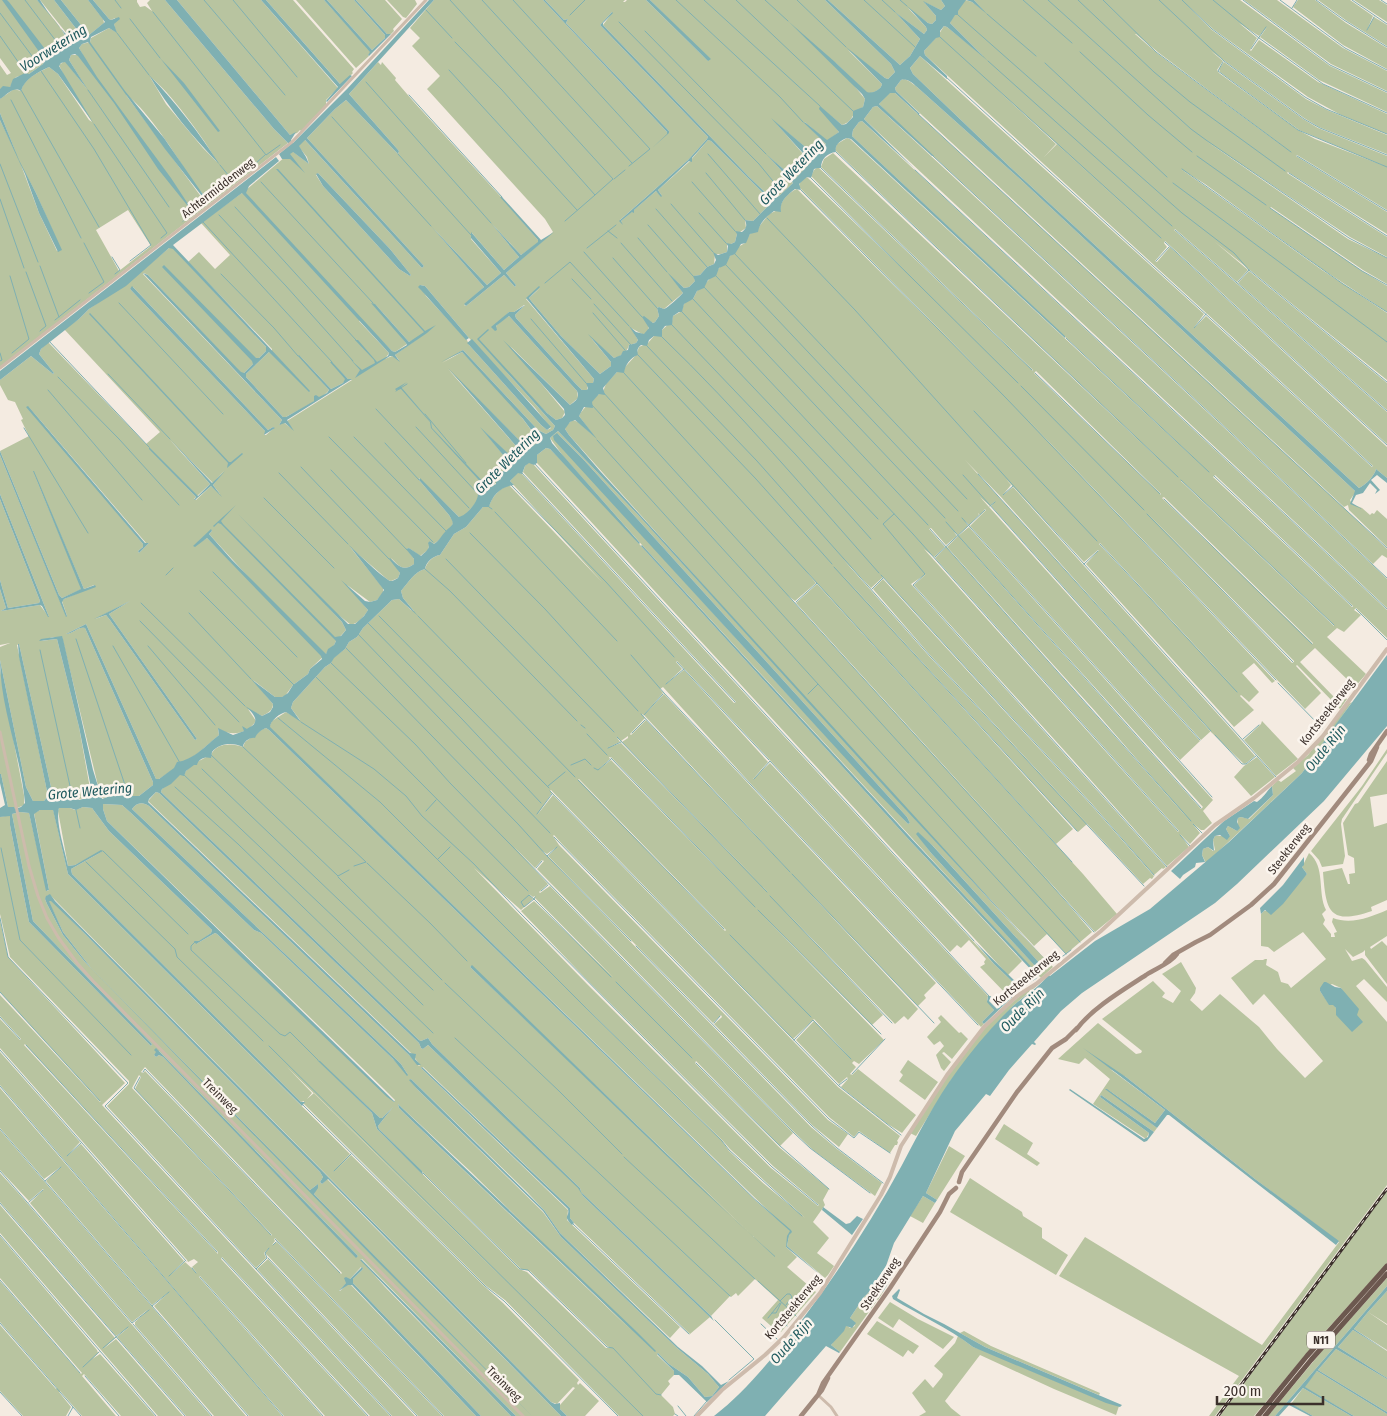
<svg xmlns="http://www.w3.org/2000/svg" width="1387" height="1416" font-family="'Fira Sans Condensed',sans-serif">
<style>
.green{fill:#b8c4a0;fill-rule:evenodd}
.water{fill:#7fb0b2}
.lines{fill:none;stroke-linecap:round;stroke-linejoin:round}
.stream{stroke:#7fb0b2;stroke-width:1}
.minor{stroke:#cdbbac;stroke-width:3}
.tertiary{stroke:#cdbbac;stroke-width:4}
.secondary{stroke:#a18a7d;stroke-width:4.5}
.trunk{stroke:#6c584f;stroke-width:5}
.rail-casing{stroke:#3b302b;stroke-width:3}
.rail{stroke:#fbf5ee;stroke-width:1;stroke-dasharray:4;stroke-linecap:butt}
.labels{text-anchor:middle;stroke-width:5;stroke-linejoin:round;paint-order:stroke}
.shield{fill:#fbf5ee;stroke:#756b66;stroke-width:1}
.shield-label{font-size:11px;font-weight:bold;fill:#3b302b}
.street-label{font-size:12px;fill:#3b302b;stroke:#fbf5ee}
.water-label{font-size:14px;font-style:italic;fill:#1f5a5e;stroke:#fbf5ee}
</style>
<rect width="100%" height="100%" fill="#f4ebe1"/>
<path class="green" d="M0 0H37C48 12 63 28 69 44L49 54 43 64 29 74 16 77 10 87 0 89V65L7 75 11 73 0 58Z
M40 0H54L81 35 79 40 77 41 72 40Z
M61 0H88L103 19 104 23 89 35Z
M93 0H137V2L140 7 145 6 152 11 147 3 150 0H165L274 129 288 143 0 367V120L16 153 0 113V99L14 89 21 91C24 78 38 73 49 67L58 74 89 120 92 122 66 80 59 65 65 61 87 89 69 60 71 55H83L79 48 82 44 90 42 91 38 109 28 116 32 114 24 115 18 111 20 109 19ZM150 77C167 88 207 142 217 162L203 148 166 104ZM126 95C143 105 173 150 184 168 191 178 198 193 209 198L205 202ZM21 165 36 193 61 250 57 251 39 213ZM128 210 151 246 119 271 96 230Z
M177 0H261L338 88 326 100V105L301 131 300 130 297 133 290 135Z
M266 0H293L354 69 352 72 353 73 341 85Z
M296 0H324L371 52 368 55 369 56 356 68Z
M327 0H354L385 35V38L372 50Z
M356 0H385L402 19 393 29 394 31 391 34H387Z
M387 0H415L417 4 406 18 403 17Z
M434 0H543L667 132V134L669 131 566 23 568 19 564 20 545 0H625L623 2H625L627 0H646L708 61 679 29 650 0H825L891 64 895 72 888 79 885 78 848 50 882 84C881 90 872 94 867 93L835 62 865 99 863 107 855 112C852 118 849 123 842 125L820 107 839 132 827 141 806 123 804 122 826 144 816 156 775 122 811 163 795 179 768 156 793 183 779 196 772 199 749 177 603 25 612 13V12L600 25 708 137 707 139 688 160 620 220 622 223 621 221 656 191 662 196 658 190 690 161 708 140 711 141 766 196 769 205 753 221 745 220 746 228 737 234 735 242 731 244H727V252L721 254H715L714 264 707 267 700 275 694 276 695 281 689 287 684 288 672 277 683 293 664 309 659 307 657 308 659 316 655 322 653 323 643 317 649 325 648 332 644 335 631 328 638 340 636 343 629 345C628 351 620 357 614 358L591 338 611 362V366L600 374 561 336 532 302 529 298 540 288 526 299 594 379 593 383 588 385 587 390H582L575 383 516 318 515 315 525 305H524L514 312H509L493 328 495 330C496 323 503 320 509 316L577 391 578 398 570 405 510 346 565 412 562 418 556 420 547 413 504 369 555 426 553 430 546 434 538 430 463 350 442 363 462 352C474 364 539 431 537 443L528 449 448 369 516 446 522 455 515 461 484 431 512 466 491 488 487 487V492L478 496V501L463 517H459L456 514 419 478V480L449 515C450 517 453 520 453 522 453 530 439 540 434 544L430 541 428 550 420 556 409 548 407 549 414 559V564C403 572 399 566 391 558L400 573 398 578 391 581 388 580 350 547 383 588V593L377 600 370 602 347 585 368 610C365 616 358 623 351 625L326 605 342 622 346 630 336 641 333 647 329 649 326 654 310 669 308 674 293 685 285 696 279 698 275 697 253 680 273 704C273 710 268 713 262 716L248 709 256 721C246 735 232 736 218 729L219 735 197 754 159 779H156L86 624 66 634C73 634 78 626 85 628L153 782V785L139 796H132L127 789 124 795 101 798 62 637H53L40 641 57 639 79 727 91 794C84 801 81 798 72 799 60 799 55 802 51 787L19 644 17 645 48 796 44 801H33L26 787 0 660V647L10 643 0 645V589L6 608 1 611 40 605 49 617 0 494V455L66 616H67L62 601 64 599 95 586 94 585 84 589 33 471 82 589 62 598 59 595 0 451 29 436 21 420 23 419 15 402 8 400 0 385V380L31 356 53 374 54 373 39 354 41 349 48 342 146 444 160 432 64 329 79 319 89 309 130 281 169 248H173L266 347V351L244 373H241L148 275 144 273 143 274 282 420 279 425 283 422 291 428 287 421 352 380 348 379 331 362 346 379 343 383 331 389 299 355 329 390C324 398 296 411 286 417H283L246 377V374L269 352 272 353V349L188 262 199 252 215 269 230 255 201 223 246 190 292 151 309 164 307 157 298 146 304 139 422 268 424 266 307 138 335 109 346 100 398 154 399 151 349 94 378 62 381 65 382 62 396 78 395 80 413 101 501 197 538 240V243L521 255 492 224 519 257 504 270 472 233 471 239 501 273 487 285 433 228 484 287 464 305 466 306 504 275 515 287 516 285 506 273 553 232 545 219 427 89 440 76 412 46 420 38 410 28ZM318 173 390 249 411 275 410 276 399 269 323 186 316 175ZM420 285 425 286 469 338 535 408 551 428 547 430 541 425 469 345 467 340 426 296ZM133 287 268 430 273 427 274 428 266 435H264L266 432 130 289ZM375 304 409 342 415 339 416 340 395 355 399 360 392 356 385 359 389 353 359 321 361 319 392 351 395 352 407 344ZM28 406 146 543H149L139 553 138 551 143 547V544ZM170 440 213 483 224 471 213 485 220 494 211 486 196 500 194 499 196 497 150 449 197 496 210 484ZM211 530 212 531 209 534 265 595 207 538 194 546ZM130 601 109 614 190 729 197 739 195 740 110 620 106 615 95 619Z
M828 0H941L945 6 941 10 924 2 936 16V20L932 24 928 23 908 8 926 27 927 30 924 34 896 13 920 39 910 56 900 65Z
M965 0 972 2 983 10 974 0H1240L1330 66 1387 93V112L1319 80 1260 37 1267 27 1259 36 1239 23 1257 38 1250 50 1251 51 1259 40 1318 82 1387 114V134L1341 115 1308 97 1213 29 1186 4 1212 30 1306 99 1327 110 1387 135V154L1319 127 1304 118 1211 51 1223 61 1217 70 1219 73 1298 130 1315 139 1382 165 1299 130 1220 72 1219 69 1224 62 1303 119 1318 128 1387 156V210L1297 155 1296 156 1387 212V234L1288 172 1287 173 1387 237V257L1350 237 1205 140 1348 239 1387 258V284L1363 270 1271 207 1270 208 1362 271 1387 286V312L1322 269 1205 184 1181 169 1322 270 1387 313V380L1215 242 1248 270 1237 282 1175 229 1174 230 1387 412V444L1165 241 1164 243 1167 247 1155 261 1157 262 1170 247 1387 447V478L1376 469C1375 475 1366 485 1359 488L1010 167 913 74 910 68 920 56 1204 314 1193 329 1206 316 1372 467 1373 466 925 55 924 51 939 34 944 26 947 27 983 56 950 23 952 18ZM1135 34H1136L1159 53 1292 153 1158 54ZM985 78 1161 239 1057 144 1044 157 1056 144Z
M1244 0H1277L1343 48 1387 71V91L1331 64Z
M1298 0H1315L1346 23 1387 48V69L1343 45 1293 7Z
M1318 0H1350L1373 16 1367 30 1374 17 1387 25V46L1347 21Z
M1354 0H1379L1387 5V22Z
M904 79 909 81 917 87 1020 179 1355 491V493L1350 500 1352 504 1362 508 1370 515 1372 513 1374 514 1377 510 1387 519V547L1349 510 1348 505 1344 507 896 91 895 88 901 80Z
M890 92 895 93 1345 509 1387 549V558L1382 555 1373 564 901 126 879 104Z
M877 106 1382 574 1387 579V608L864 119 873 107Z
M862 121 1387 610V638L1356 608 1354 610 1361 615 1344 632 1337 628 1327 637 1366 674 1355 687 1315 648 1300 662 1334 697 1339 693 1347 699 1340 709 1297 665 1296 666 1321 693 1305 709 1026 418 1275 681 1272 683 1254 663 1242 673 1259 692 1249 702 1241 695 1240 696 1254 710 1234 727 1086 564 1099 550H1098L1084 562 1006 479 1011 485 1002 496 1013 487 1232 730 1255 756 1245 764 1243 763 1211 732 1001 497 965 460 1211 731 1201 740 991 506 995 501 990 506 980 497 1200 741 1180 760 970 526 986 510 985 509 980 515 978 513 979 515 969 525 965 521 968 526 958 535 954 532 957 536 946 545 931 528 929 529 945 547 934 557 924 549 1178 832 1179 831 935 558 946 547 1191 822 1095 711 947 547 958 536 1201 809 1203 807 958 536 969 527 1213 800 1203 811 1212 823 1204 830H1201L1192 823 1200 833 1190 844 1180 834 1189 847 1167 866 1073 760 914 585 926 574 911 584 1166 867 1163 869 1162 868 1154 875 1092 804 883 577 871 588 843 559 929 656 1087 824 1078 832 834 566 1073 829 1056 844 805 570 816 583 795 601 788 596 1044 876 1092 932 1066 954 1047 934 1034 946C876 778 723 607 569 435L565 429 566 425 573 420 578 422 594 436 579 416C581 411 594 397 599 394H602L606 384 617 372 624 369 626 366 636 355 639 347 648 343 654 336 661 334 662 330 672 321 673 316 682 311C683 304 685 300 693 299L697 291 705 284 730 256 735 253 738 247 745 243 750 234 758 228 769 214 780 209C781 200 789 192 797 189L992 383 799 187C799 182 803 179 807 177L809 179 905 271 811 176 814 170 818 167 1033 371V370L821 167 824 159 833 153 1179 478 837 152 835 150 837 144 847 138 850 139 1210 473 852 136 853 130 859 122ZM1036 371 1161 494V495L1034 373ZM1215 475 1353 606V607H1352L1213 477ZM1181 480 1334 625V626L1181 481ZM1164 497 1313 643V644L1162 498ZM1147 513 1294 661V662L1292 663ZM1100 543 1238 692 1099 544Z
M1249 271 1387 383V410L1238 283Z
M558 431 639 516 1017 930 1053 967 1041 978 1039 976 642 545 563 456 550 438ZM557 433 583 459 907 817 910 823 908 824 762 667 613 503ZM918 833 933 846 1042 966 1039 970 931 853 917 834Z
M546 448 550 449 591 491 912 843 1022 961 1008 975 537 463V455Z
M529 462 534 465 994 964 1018 987 1009 997 980 967 985 964 984 962 986 959 969 940 961 948 957 945 950 952 677 661 676 662 682 669 666 684 684 670 768 762 753 779 770 763 988 996 987 1000 994 1010 982 1022 984 1024 981 1027 750 783 663 687 660 689 663 693 644 715 641 714 645 718 630 734 631 735 646 720 790 872 644 715 664 694 936 983 924 995 926 998 918 1006 792 874 918 1009 908 1020 904 1016 895 1024 781 907 883 1015 872 1025 758 910 884 1040 859 1064 854 1061 852 1063 856 1067 850 1074 852 1075 858 1069 916 1115 902 1133 886 1123 841 1087 848 1079 847 1077 839 1084 796 1040 814 1021 852 1060 814 1019 793 1039 551 790 550 791 552 793 537 815 553 795 838 1087 900 1136 897 1141 898 1142 897 1145H895L890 1153 859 1131 854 1137 829 1117 562 844 554 835 553 836 559 845 828 1120 848 1134 839 1147 812 1125 714 1024 722 1017 721 1015 713 1023 549 857 548 856 557 847 547 854 542 851 811 1127 837 1149 882 1183 875 1196 813 1150 792 1130 537 869 544 861 542 860 535 868 514 847 548 884 539 892 540 893 550 886 793 1133 780 1146 696 1061 695 1063 780 1148 829 1189 823 1200 825 1205 813 1222 829 1238 817 1253 834 1266 828 1275 825 1278 787 1246 789 1235 786 1247 797 1257 787 1267 816 1292 781 1332 771 1326 762 1318 778 1300 755 1279 738 1296 736 1293 731 1297 730 1296 711 1316 581 1192 580 1188 432 1044 428 1038 421 1041 419 1040 161 792 162 789C169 784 173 779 180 774L184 775C187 766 202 759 211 755 216 743 232 743 243 747L245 742 263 729 266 728 269 730 756 1201 778 1220 269 727 272 721 286 712 300 720 291 708 293 702 325 667 331 663 333 658 345 649 349 642 357 637 363 628 392 600 399 599 411 610 414 611 403 598 401 591C408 583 415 571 425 569 427 562 433 556 440 555L454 534 466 527 483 507 489 506C492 497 500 488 509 485L602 582 510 481 518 472 522 474 734 703 736 702 523 472 525 466ZM616 736 621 741 628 736V738L622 742 768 892 621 743 607 748 620 742ZM609 757H611L755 907 611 760 598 770 610 759ZM578 779H579L726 930 725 931ZM474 868 521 910 533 899 529 894 533 897 535 896V898L613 977 534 901 521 911 589 982 773 1166 819 1205 818 1206 771 1168 587 984ZM532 955 723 1141 730 1149 805 1218 763 1183 729 1151 722 1141ZM471 966 754 1237 470 967Z
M0 499 40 601 39 603 8 608 0 580Z
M883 579 1091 805 1154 876 1152 879 1150 878 1143 884 930 655 873 589Z
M817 584 1083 874 1117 914 1095 932 796 603Z
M0 670 24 795V805L15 809 8 807 1 774H0Z
M1352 702 1302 773 1206 863 1202 855 1203 849 1208 847 1213 851 1215 850 1213 840 1215 836H1230L1226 829 1228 826 1237 831 1238 818 1241 817 1249 819 1273 795 1272 786 1278 780 1281 782 1296 771 1293 768 1308 755 1348 704Z
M1262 721 1298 759 1276 776 1244 740 1261 724Z
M1387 749V753L1342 819 1341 824 1345 856 1343 864 1322 867 1319 860 1311 851 1362 786Z
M1257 757 1275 777 1251 796 1234 777 1244 766Z
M1387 761V794L1370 797 1374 827 1387 823V900L1371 907 1372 911C1328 926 1326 910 1323 872L1342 868 1348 884H1350L1349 874 1355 873 1354 858 1348 855 1343 823 1355 804 1358 803Z
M156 792 159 793 419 1043 421 1048 423 1049 428 1045 579 1188 583 1196 710 1317 690 1334 574 1223 570 1218V1208L423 1067 421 1068 568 1210 567 1220 680 1327 670 1338 560 1233 544 1210 527 1192 411 1079 410 1080 417 1089 543 1212 561 1237 677 1348 708 1374 719 1387 712 1396 705 1397 688 1377 669 1364 658 1353 657 1355 674 1371V1375L668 1381 670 1384 661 1395 673 1407 675 1414 673 1416H619L505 1300 485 1285 304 1104V1101L301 1102 72 874 71 869 103 851 75 865 68 866 58 811 59 808H70L75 810 83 807 92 808 109 831 212 930 211 933 196 944 215 933 217 934 394 1102 395 1100 384 1089 107 821 103 809V804L122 805 131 813 254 930 261 933 393 1059 408 1075 401 1064 374 1038 132 809C136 803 142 801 149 806L409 1055 419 1066 420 1065 412 1054 148 801ZM318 1060 380 1118H382L393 1107 378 1126 379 1129 521 1269 530 1271 607 1346 611 1348H606L527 1272 519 1269 377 1129 372 1113ZM287 1067 602 1375 314 1093 307 1099 312 1093ZM398 1104 470 1171 631 1330 406 1115 399 1108Z
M53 809 68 874 350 1154 333 1172 351 1155 484 1286 503 1303 579 1380 577 1383 578 1385 580 1383 599 1401 585 1416H567L560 1409V1405L575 1388 573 1387 557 1404 551 1402 51 896 48 895 45 899 47 904 63 935 85 962 484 1368 314 1194 318 1184 310 1190 91 968 63 932 48 900H51L85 934 320 1172 323 1177 320 1182 322 1184 327 1179 561 1416H516L362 1259H360L385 1287 511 1416H481L353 1283V1279L363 1269 361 1267 339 1291H340L348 1284 351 1285 476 1416H444L275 1238 274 1239 275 1241 272 1245 277 1242 442 1416H418L269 1257 265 1253 270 1247 264 1253 266 1258 256 1268 107 1106 129 1084V1081L10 957 0 914V817L10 815V825L29 922 151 1046 152 1044 33 921 12 814 20 812 29 813 47 891 49 890 34 813 40 810ZM159 1051 358 1256 356 1257 163 1057 159 1055 156 1057 154 1055ZM145 1067 342 1273 341 1274 145 1071 143 1073 141 1072ZM139 1075 141 1077 135 1089 272 1235V1236L132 1088Z
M1309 853C1326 867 1317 892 1326 910L1322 914 1325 920 1323 924 1331 934V937H1335L1334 933 1337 932 1332 922 1333 918C1351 925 1371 917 1387 910V936L1370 947 1371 949 1382 941 1387 946V984L1365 955V950L1363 952 1353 957 1345 949 1352 961 1362 958 1365 960 1387 987V1002L1364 979 1356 986 1387 1022V1185L1215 1416H1209L1239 1376 1059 1276 1085 1237 1262 1345 1339 1242 1255 1179 1126 1077 1110 1069 1165 1110 1155 1123 1107 1089 1157 1128 1154 1132 1101 1095 1100 1097 1149 1133 1146 1139 1093 1104 1110 1079 1085 1058 1079 1064 1058 1059 1098 1023 1136 1054 1141 1053 1142 1051 1102 1019 1153 981 1165 993 1162 997 1173 1003 1181 991 1162 974 1181 962 1196 988 1195 993 1190 1000 1202 1011 1220 994 1259 1027 1277 1049 1305 1078 1323 1061 1264 994 1253 1005 1231 978 1255 960H1263L1265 959H1267L1266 965 1278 972 1281 982 1288 984 1291 988 1326 959 1303 932 1274 952 1268 947 1261 946V914L1264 911H1267L1307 874 1302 867ZM1332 984 1341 988 1357 1015 1336 1013V1008L1333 1004H1329L1320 991Z
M0 920 8 957 125 1083 102 1105 390 1416H370L222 1257 221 1259 367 1416H325L200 1276 199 1277 322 1416H284L238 1363 282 1416H249L154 1306 169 1292 152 1305 46 1181 62 1166 44 1179 0 1128V1088L236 1361 0 1085V1052L80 1142 66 1157 81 1144 184 1261 168 1277 185 1262 197 1273 192 1267 198 1262 194 1259 188 1262 187 1260 0 1048V1019L20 1040 21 1039 0 1016V995L100 1102H101L0 992ZM25 1044 218 1252V1254L24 1045Z
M1076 953 1014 1005 988 1033 951 1080 916 1136 910 1133C932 1100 955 1061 981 1032 1009 1002 1043 978 1076 953Z
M941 1015 959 1033 961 1032 968 1039 952 1059 944 1052 942 1053 951 1062 944 1071 941 1068 936 1055 944 1046 940 1041 934 1045 927 1037 941 1022 938 1018Z
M908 1060 938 1082 925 1100 899 1081 903 1075 900 1072Z
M1004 1124 1033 1143 1027 1154 1040 1163 1037 1166 995 1139Z
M0 1130 246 1416H214L135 1325V1322L149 1309 132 1322 30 1203 44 1189H43L29 1201 0 1170Z
M949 1146 965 1156 937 1200 926 1193Z
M0 1173 20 1195 211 1416H186L117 1337 129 1327 116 1336 0 1202Z
M970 1178 1022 1212 1023 1216 1042 1228V1238L1068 1255 1056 1275 950 1212Z
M1387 1191V1263L1322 1335 1254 1416H1220Z
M923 1196 935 1203 923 1223 910 1216Z
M0 1205 115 1338 103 1349 116 1339 183 1416H158L0 1233Z
M0 1236 97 1350 98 1353 92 1359 100 1354 155 1416H121L84 1374 82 1376 116 1416H82L60 1391 59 1392 71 1407 66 1416H23L0 1391V1325L56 1389 57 1388 0 1322V1281L78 1371 81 1374 82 1373 0 1278Z
M268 1259 415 1416H392L257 1269Z
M1387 1278V1286L1275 1416H1268L1323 1350Z
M875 1286H878L883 1292 878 1300 876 1299V1302L840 1352 831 1345 846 1325 850 1328 855 1326 850 1318 864 1297Z
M1387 1291V1324L1368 1312Z
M890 1302 918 1319 954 1337 943 1349 899 1319 893 1328 878 1318Z
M1368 1312 1387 1325V1350L1354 1329Z
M877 1321 919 1346 913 1354 908 1350 903 1357 867 1334Z
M1353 1330 1387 1351V1378L1338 1347Z
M964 1331 991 1346 1100 1393 1099 1395 1094 1393 985 1347 960 1333Z
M958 1336 973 1347 985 1351 1098 1399 1119 1406 1116 1415 1054 1389 980 1355 945 1401 951 1408 961 1416H919L926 1412 912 1393 925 1379 933 1388 942 1377 943 1374 934 1366 955 1343Z
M1336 1349 1387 1379V1412L1318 1370Z
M1317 1371 1387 1414V1416H1354L1304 1387Z
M1303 1388 1351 1416H1313L1291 1404Z"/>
<path class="water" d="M2 0H7L9 2 45 49 43 52 40 53Z
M37 0H40C47 11 65 38 77 41L80 39 81 35 54 0H61L89 35 105 22 88 0H93L109 19 111 20 119 17 120 19 114 24 117 33 109 28 91 37 90 42 125 91 164 138 202 193 206 197 213 198 201 205 205 200 165 149 88 42 82 44 79 48 97 77 171 178 192 210 200 209 181 223 190 214 191 210 158 169 114 103 78 56 75 54 71 55 69 60 88 90 65 62 61 63 59 66 94 124 58 74 49 67C38 72 24 79 21 91 13 86 7 95 0 99V89L3 86 10 87 13 79 25 73 29 74 43 64 48 54 69 44C64 28 47 13 37 0Z
M165 0H177L290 135 296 132 291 140 293 143 347 89 429 0H434L349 94 399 151 398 154 346 100 335 109 307 138 424 266 422 268 305 140 299 146 306 157 309 164 293 152 290 154 305 173 290 159H282L279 154 290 145 274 129Z
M261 0H266L340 84 350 75 352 76 327 102 326 101 338 87Z
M324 0H327L372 50 385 38V35L354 0H356L387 34H391L369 56 368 55 370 52Z
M543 0H545L564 20 568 19 566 23 669 131V133L652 148 667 134V132Z
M646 0H650L711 59 708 61Z
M825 0H828L900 65 910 56 920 39 895 12 924 34 927 30 926 27 907 6 928 23 932 24 936 20V16L923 1 941 10 945 6 941 0H974L987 14 972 2 966 0 958 11V15H955L950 23 988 61 947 27 944 26 940 31V37L936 38 924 51 925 55 947 76V79L920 56 910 68 913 74 1010 167 1359 488C1366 485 1375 475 1376 469L1387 478V483L1377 475 1371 480 1380 490 1375 494 1377 490 1370 483 1363 493 1356 495 1352 503 1362 509 1350 504 1355 491 1020 179 917 87C912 83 908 78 901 80L895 88 896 91 920 114H918L895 93H890L879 104 934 156H932L877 106 873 107 864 119 916 170 862 121 859 122 853 130 852 136 1065 336V338L851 139 847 138C841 140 834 145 836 152 827 153 821 159 821 168H818L814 169 811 178 807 177 799 184 801 190 795 189C787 195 779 202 781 212L774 211C767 216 759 223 758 232L750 234 746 243 741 244 735 254 730 256 726 265 719 268 716 276 708 280 704 288 697 291 693 299 684 304 682 312H679L673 316 672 325 665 326 662 330V337L654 336 649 340 647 346 641 345C637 348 637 351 638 355 631 357 625 365 624 373L617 372 603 388 605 395 599 394 592 402 593 408 584 407 579 416 597 439 575 420 570 422 565 429 569 435 600 471 1051 966 894 797 639 516 558 431 550 438 552 443 640 543 639 544 550 449 546 448 537 455V463L534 465 529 463 525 466 522 474 518 473 510 481 514 485C502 486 492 495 489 507H483L466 527 454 534 440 555C433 556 426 562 425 569 415 571 408 583 401 591L403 598 418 616 399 599 392 600 363 628 357 637 349 642 345 649 334 658 331 663 325 667 293 702 291 708 301 722 286 712C280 713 270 721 270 727L755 1199 791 1230 792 1232 789 1235 787 1246 824 1278 786 1247 787 1236 790 1231 756 1201 269 730 266 728C261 730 257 733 255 738 250 737 243 742 243 747 233 742 219 743 212 752L211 758C205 756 198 759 197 765H194L186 771 184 776 180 775 171 784 162 789 161 792 419 1040 421 1041 428 1038 432 1044 580 1188 581 1192 711 1316 714 1321 583 1196 578 1188 428 1045 423 1049 421 1048 419 1043 159 793 156 792 149 799 148 802 410 1053 416 1054 415 1059 421 1065H417L409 1055 149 806C142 801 136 803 132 809L374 1038 401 1064 408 1075 407 1076 393 1059 261 933 254 930 131 813 122 805 103 804V809L107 821 395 1102H394L387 1097 217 934 215 933 196 944 194 941H199L211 933 212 930 109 831 92 808 83 807 76 810 70 808H59C55 821 65 851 68 866L75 865 101 850 103 851 71 869 72 874 301 1102H305L302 1106 68 874 53 810H40L34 814 49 890 46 891 29 813 20 812 12 814 33 921 152 1044 151 1046 29 922 10 825V816L0 817V808L5 805 0 783V774H1L8 807H14L15 809 21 807 25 803C21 755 0 708 0 660L26 787 33 801H44L48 796 19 657 18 644H19L51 787C54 797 59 801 70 799L72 795 79 800 83 799 91 794V788L79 727 57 639 39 641 41 639 62 636 63 639 93 770 102 799 110 796 124 795 126 788 132 796H139L153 785V782L85 628C78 626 73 634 66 634L86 624 156 779H159L174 768 177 762C194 760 206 745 219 735L218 728 233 735 244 731 242 726 247 729C249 727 253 726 254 724 259 717 249 710 245 706L262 716 270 712 273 707V704L251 679 275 697H282L288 693 293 685 308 674 310 669 322 659 321 656 207 538 195 547 193 546 211 529 212 531 209 534 232 560 326 654 328 649 334 645 336 641 221 524 218 523 214 527 213 526 236 505 221 521 223 524 335 637 341 636 346 630 342 622 238 514 348 624H355L364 616 368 610 341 580 365 601 370 602 377 600 384 590 348 544C354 550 386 581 391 581 393 581 396 579 398 578L400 573 389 559 390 558C399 566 403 572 414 564V559L406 549 409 548 421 556C425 552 431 549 428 543L430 541 434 544C440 540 441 536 445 532 452 524 456 526 449 515L419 480 420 478 459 517C467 515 478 502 478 494L484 493 488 490 431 428 430 422 401 389 396 390 395 389 407 382 401 387 431 422 432 428 489 488 496 484V482L501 479 500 472 509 470 512 466 480 427 515 460 522 455 516 446 448 368 525 446 528 449 537 443 538 439 523 419 462 352 441 362 463 350 538 430 546 434 553 430 555 426 477 339 488 329 489 330 479 339 547 413 556 420 562 418 565 415 564 409 503 340 570 405C576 401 580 398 577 391L509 316 496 326 497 330 495 331 491 327 509 312H514L525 305 515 315 516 318 575 383 582 390H587L588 388 586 383H593L594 379 526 298 539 286 540 287 529 298 532 302 561 336 600 374 611 366V362L588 334 614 358 621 355 623 351 628 350 629 345 636 343 638 340 629 326 636 332 644 334 649 328 642 317 644 316 653 323 655 322 659 316 657 308 659 307 664 309C669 307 679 297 683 293L667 272 684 288 689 287 695 281 693 276 700 275 707 267 714 264 716 260 713 252 718 255 727 252 728 246 726 243 731 244 735 242 737 234 735 231 742 232C747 228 747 225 745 220L753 221 769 205 766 196 711 141 708 140 692 158V162L689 161 658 190 662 196 661 197 656 191 634 210V213L632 212 621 221 623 225 619 221 688 160 707 139 708 137 600 25 612 12 613 13 603 23V25L749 177 772 199 779 196 793 183 766 154 795 179 811 162 771 118 816 156 826 144 803 122 806 123 827 140 839 132 819 109 820 106 842 125 846 124 853 117V111L863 107 865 99 862 94 788 21 835 62 867 92C872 94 881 90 882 84L846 47 885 78 888 79 895 72 891 64Z
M160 58 184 83 220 131 218 132Z
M149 75C176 102 199 133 220 165 193 137 168 108 149 75Z
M0 113 19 160 36 193 62 250 58 252 39 213 25 174 0 120Z
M276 157 279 161 249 186 246 193 392 351 395 352 407 345 406 343 371 303 375 304 409 342 424 332 276 169H278L425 331 436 325 427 333 395 355 400 362 392 356H390L355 378 360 370 350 359 362 370 375 363 374 360 355 340H358L377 362 388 356 389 353 242 193 173 245 310 391 309 392 269 352 246 374V377L283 417H286L314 401V396L316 395 319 397 327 393 329 390 298 356 299 355 331 389 343 383 345 379 330 362H332L348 379H352L287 420 294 431 285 423 279 425 282 420 143 273 148 275 237 368 241 372 244 373 253 364 252 361 162 267 164 265 256 358H259L266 351V347L173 249 169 248 126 286 89 309 79 319 41 349 39 354 54 373 53 374 31 356 0 380V371Z
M318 173 390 249 411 275 410 276 399 269 323 186 316 174Z
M500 197H502L541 240 554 232 506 273 516 285 515 287 504 275 466 306 464 304 484 287 431 226 487 285 501 273 471 238V232L504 270 519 257 491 223 521 255 538 242V240Z
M420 285 425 286 469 338 466 340 421 290 418 287Z
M132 286 268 430 273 427 275 428 264 435 265 431 130 289Z
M90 313 229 462H231L242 453 243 454 227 468 228 463 89 314Z
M472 339 551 427 547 430 541 425 469 345 467 343Z
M28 406 145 543H149L139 553 138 551 143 547V544L26 407Z
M557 433 583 459 907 817 910 823 908 824 870 785 554 440 553 436Z
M170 439 212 483 225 471 213 485 222 497 211 486 195 500H194L196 497 149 449V447L198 496 210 484Z
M0 451 59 595 62 598 81 589 33 471H34L84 589 95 585 96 587 64 599 62 602 67 616 66 617 0 455Z
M0 494 49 617H48L42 606 40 605 1 611 6 608 0 589V580L8 608 39 603 40 601 0 499Z
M642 545 910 837 1039 975 1036 979 1025 985 984 1024 982 1022 994 1010 987 1002 988 996H991L989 1001 997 1009 1018 987 994 964 974 941 1020 986 1030 981 1036 975 912 843 641 546Z
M130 601 109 614 190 729 197 739 195 740 110 620 106 615 94 619Z
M1387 655V726L1324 801 1237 884 1215 903 1082 993 1061 1011 1034 1042 1036 1044 1035 1045 1032 1044 1009 1070 990 1096 986 1094 955 1131 926 1193 937 1200 935 1203 923 1196 894 1243 886 1266 876 1281 885 1286 899 1263H900L883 1292 878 1286H875L864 1297 850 1318 856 1323 852 1328 846 1326 844 1331 831 1345 840 1352 839 1353 826 1346 765 1416H714C744 1393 769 1362 792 1333 833 1280 870 1224 902 1165 919 1133 935 1101 957 1071 974 1048 993 1025 1014 1005 1023 997 1042 985 1048 975L1050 976 1095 941 1150 909 1229 842 1302 773 1336 724Z
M1272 786 1273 795 1248 819 1241 817 1238 818 1237 822 1240 828 1237 831 1228 826 1226 829 1230 836 1227 840 1220 835 1215 836 1213 840 1214 851 1208 847 1203 849 1202 855 1205 862 1196 863 1195 867 1183 875 1180 879 1171 871 1224 821 1254 801 1257 802C1264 797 1266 792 1272 786Z
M918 832 932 845 1043 967 1040 970 1036 967 931 853 916 834Z
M1304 857V865L1302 867 1307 874 1283 904 1271 915 1265 910 1261 914 1260 908 1283 885Z
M50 894 55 901 551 1402 555 1404 560 1403V1409L567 1416H561L328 1179 322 1184 320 1182 323 1177 320 1172 85 934 51 901H49L63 932 91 968 310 1190 318 1184V1188L314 1194 532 1416 374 1258 85 962 63 935 47 904 45 899 46 896Z
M472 965 738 1223 775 1256V1257L695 1183 470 967Z
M1324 982H1326L1335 987 1341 988 1359 1009 1357 1015 1363 1022 1352 1032 1336 1015V1008L1333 1005H1329L1320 991V988Z
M156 1048 358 1256 356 1258 163 1057 159 1055 156 1057 154 1055 156 1052 154 1050Z
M1083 1048 1126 1077 1255 1179 1339 1241 1336 1245 1169 1115H1167L1157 1128 1105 1089H1107L1155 1123 1165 1110Z
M317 1060 320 1061 380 1118H382L393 1107 378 1126 379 1129 422 1171 423 1175 377 1129 372 1113Z
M422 1067 570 1208V1218L574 1223 572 1225C562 1214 570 1218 568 1209L421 1068Z
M411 1079 544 1210 560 1233 678 1347 702 1366 721 1385 729 1381 707 1402 679 1375H674V1371L657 1354 658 1353 669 1364 688 1377 705 1397 712 1396 719 1387 708 1374 677 1348 561 1237 543 1211 417 1089 409 1080Z
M1070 1089 1144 1139 1148 1137 1149 1133 1100 1097 1101 1095 1154 1132 1147 1141 1144 1142 1069 1090Z
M398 1104 637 1332 656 1351 655 1352 406 1115 399 1108Z
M823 1207 846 1224 850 1223 857 1216 863 1219 852 1235 822 1210Z
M361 1259 516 1416H511L360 1260Z
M362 1267 363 1269 353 1279V1283L481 1416H476L352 1285H348L339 1291 346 1283 344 1278 346 1277 350 1279Z
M1387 1286V1291L1368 1312 1387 1325 1368 1312 1354 1329 1387 1351 1353 1330 1338 1347 1387 1378V1379L1336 1349 1318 1370 1387 1412V1414L1317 1371 1305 1387 1354 1416H1351L1303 1388 1290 1403 1313 1416H1310L1289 1405 1279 1416H1275Z
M899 1289 900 1290 897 1298 924 1314 944 1324 985 1347 1122 1405 1120 1407 1106 1403 973 1347C949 1328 919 1315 893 1299L892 1296Z"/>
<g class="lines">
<path class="stream" d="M25 0 56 41
M115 0 121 8
M204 0 285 95
M233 0 297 77
M450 0 613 179 595 195
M482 0 632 163
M513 0 650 149 629 166
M676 0 780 97 803 122
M704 0 820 106
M736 0 853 111
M765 0 788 21
M797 0 846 47
M864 0 915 47
M882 0 895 12
M900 0 907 6
M1023 0 1072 43
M1048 0 1191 129 1206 140 1349 238 1387 258
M1078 0 1154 72 1190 102 1285 171
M1103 0 1156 52 1291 152
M1159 0 1224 61 1304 119 1320 128 1387 155
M1182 0 1212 29 1305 97 1326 109 1387 134
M1213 0 1259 38 1323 84 1387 113
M1243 0 1330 65 1387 92
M1280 0 1345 48 1387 70
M1316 0 1344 20 1387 47
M1352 0 1387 24
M1381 0 1387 4
M1292 8 1297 0
M426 10 452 38
M153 12 266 155 280 145
M0 13 35 60
M987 14 1036 56
M570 15 585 0
M958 15 1182 213 1234 253 1249 270 1387 382
M130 19 160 58
M619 22 759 164 777 186
M1367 30 1374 17
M645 31 766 154
M117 33 149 75
M0 36 21 66
M940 37 1161 238
M455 42 502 90 595 195 565 221
M1251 49 1266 27
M1080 52 1148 115 1192 152
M988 61 1172 226
M1223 62 1218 71 1298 130 1387 167
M1045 63 1167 177
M449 70 577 210
M41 71 94 149 151 245 130 261
M946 77 1372 466
M366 82 491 223
M21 90 99 227
M88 90 169 207
M409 95 502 197
M11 100 81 238
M918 114 1387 548
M332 117 431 226
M94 124 167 233 161 238
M836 152 1178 477
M398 154 471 235
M708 154 760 214
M933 156 1387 578
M1197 156 1266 205
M1297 156 1387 211
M256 163 265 155
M0 164 38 262
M220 165 233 181
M821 168 1032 370
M1182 169 1343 284 1387 312
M915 170 1387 609
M706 173 745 220
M1289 173 1387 236
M811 178 1018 383
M614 179 625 170
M261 182 373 303
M692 182 735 231
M1173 183 1387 342
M801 190 1006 398 1276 680
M0 199 24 268
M671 204 713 252
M235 207 356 340
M1270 208 1362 271 1387 285
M656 209 707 267
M699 213 726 243
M219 215 286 286 353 361
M767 218 855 310 1276 777
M203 222 332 362
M648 225 693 276
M1175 230 1387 411
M608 231 617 238
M638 238 667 272
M1165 242 1387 445
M84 243 104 282 89 293
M621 243 672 301
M587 248 616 225
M584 252 642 317
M735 254 967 499
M112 257 120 270 115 274
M613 258 657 308
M1156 261 1169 247
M726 265 958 511
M40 266 59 317
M26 272 46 326 40 331
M221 274 274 328 298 356
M10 276 29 339 12 353
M716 276 945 518
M572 279 591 299
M1238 282 1249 270
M545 283 570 262 629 326
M704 287 928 525
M693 299 913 534 1178 831
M119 303 223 414
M594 304 631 345
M682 312 878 519
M593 313 625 350
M531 319 586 383
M55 320 80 300
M672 325 796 455 871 539
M1194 328 1206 314
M662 337C739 411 808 493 879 573
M1066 338 1209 472
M48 340 149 447
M647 346 757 461 931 657 1144 886
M0 353 2 360 0 361
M638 355 756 479 832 564
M624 373 817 583
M1035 373 1160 494
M108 374 170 439
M58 377 119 439 179 505
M1021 386 1144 510
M48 390 142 500
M396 391 407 384
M602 391 1094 932
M592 405 1080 942
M376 409 469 508
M974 411 1097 541
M425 414 466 463
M416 427 478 494
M24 428 88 533
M329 437 433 542
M354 437 446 531
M597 440 818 684 808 694
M385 443 419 480
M534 463 974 941
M301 467 389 559
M331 470 407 550
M521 472 735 702
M279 473 348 544
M978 474 1211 731
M963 475 1200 740
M1214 476 1352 606
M1181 480 1334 625
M511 485 606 582 674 657
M1003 495 1013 486
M264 498 334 568
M1164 499 1312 644
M990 506 995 502
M489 507 492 509
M495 512 617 641
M894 514 883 524 925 574 913 585 1167 867
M1147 514 1293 662
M962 518 1212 797
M946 522 1201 808
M930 529 1191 821
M470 533 545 609 638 711
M1100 544 1237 692
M935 557 985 510
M446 559 614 732
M1084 564 1098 551
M834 567 1077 831
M425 569 450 591 577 721
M213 572 297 657
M166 575 173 568
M881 575 1091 804 1154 875
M872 589 883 578
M200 591 295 686
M796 602 817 583 1072 862
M141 603 245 706
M1356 609 1387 640
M189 613 251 679
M379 616 549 788
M418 616 575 777
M140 621 239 722
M368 623 462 719 541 803
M357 633 550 833
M76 639 126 788
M113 646 180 763
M148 646 215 725
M346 648 518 824 547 856 557 847
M40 650 72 795
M631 655 664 693 978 1025
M677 662 769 760
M331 663 416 745 450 783 794 1133 810 1148 870 1193
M316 677 528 891
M1278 683 1322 728
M666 684 684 669
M818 684 1066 954
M641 714 790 872
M644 715 663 694
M278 718 380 802 583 1005 722 1141 729 1150 802 1216
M301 722 374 769 406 796 422 816 474 864 521 914 772 1167 818 1205
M581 725 585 728
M632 733 645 720
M587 734 607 755
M1215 735 1242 764H1246L1256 756
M617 737 767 892
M1243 739 1259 725
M243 747 366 862 354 866
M608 748 621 742
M210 754 338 876 349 870
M611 758 755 907
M571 765 585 759 591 765
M594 768 598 770 611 759
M202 769 433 990
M183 774 339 922 423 1005
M754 779 770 761 989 996
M578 780 724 929
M548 786 565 772
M175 787 238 844 433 1033
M550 791 839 1086 901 1135
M76 810 80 828
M426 811 436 800
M537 814 552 794
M1193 824 1202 833
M1180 835 1190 846
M554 837 829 1119 854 1138 859 1132 890 1153
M1 848 20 940 131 1055
M103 851 188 934
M547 856 631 941
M438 859 450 847
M86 862 175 949 177 957 263 1041
M367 863 430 923 467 961
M536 868 542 861
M792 874 934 1023
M338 877 442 980
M541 891 548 885
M770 896 892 1023
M535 897 534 899 529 895 521 902 524 907 534 899 611 977
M758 910 881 1034
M0 918 8 957 128 1083 105 1106 256 1269 267 1258 265 1253 269 1248
M730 935 811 1017
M195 942 191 946V950L280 1034 285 1036 290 1032 318 1060
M636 946 812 1126 837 1148 883 1183
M1055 962 1071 950
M616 982 692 1058
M445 983 559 1091 622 1154
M0 992 100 1101
M0 1017 20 1039
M714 1023 720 1016
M455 1038 730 1296
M794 1040 813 1020 851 1059
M26 1045 217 1252
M269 1046 643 1416
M0 1050 186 1261
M696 1063 780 1146 829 1189
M143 1072 145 1069 340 1273
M852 1074 885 1039
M140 1077 134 1088 271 1235
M839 1085 847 1079
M0 1086 283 1416
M302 1104 485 1286 504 1301 618 1416
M0 1129 152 1306
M67 1156 81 1143
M624 1157 755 1279
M0 1171 132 1323 149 1310
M334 1171 351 1154
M423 1173 520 1269 528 1270 607 1347 613 1348 656 1394 661 1395
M45 1181 61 1167
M29 1202 43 1190
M0 1203 185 1416
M573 1224 689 1334
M0 1235 156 1416
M275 1239 443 1416
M273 1245 276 1242
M222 1258 368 1416
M268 1258 417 1416
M192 1268 196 1273
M256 1269 391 1416
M169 1276 185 1261
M200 1277 323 1416
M0 1280 80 1373
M758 1281 789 1309
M169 1292 152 1306 248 1416
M780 1301 787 1294H790L792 1297 786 1305
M791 1311 796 1316
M772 1313H776L781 1303
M768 1318 780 1303
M715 1320 754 1359 729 1380
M0 1323 73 1407 68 1416
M133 1324 212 1416
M761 1324 777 1339
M787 1326 785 1323 794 1313
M103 1348 128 1327
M83 1367 99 1352
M85 1376 119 1416
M0 1392 22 1416
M678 1406 686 1416
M73 1407 81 1416
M675 1414 678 1416
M694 1416 707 1401"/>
<path class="minor" d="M0 368 292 142 426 0
M0 732 29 866 38 896 47 918 58 937 77 963 93 981 523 1416
M818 1395 831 1407 837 1416"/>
<path class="tertiary" d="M697 1416 722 1390 765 1355 784 1337 820 1293 881 1195 890 1177 901 1146 947 1075 984 1027 1017 996 1036 984 1101 931 1215 825 1254 798 1298 762 1323 736 1387 649"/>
<path class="secondary" d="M1369 760 1371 754 1387 731
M1194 943 1210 935 1251 905 1274 884 1371 761 1377 747
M1165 963 1173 955 1196 942
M1076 1030C1092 1008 1123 990 1146 975 1156 968 1170 964 1177 954
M1065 1040 1077 1028
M959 1182 962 1172 1017 1092 1052 1048 1066 1039
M818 1395 823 1383 890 1288 940 1212 949 1194 956 1188
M801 1416 822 1390 828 1378"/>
<path class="trunk" d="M1258 1416 1307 1356 1387 1266
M1265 1416 1311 1360 1387 1274"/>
<defs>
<path id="rail" d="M1218 1416 1387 1189"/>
</defs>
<use href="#rail" class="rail-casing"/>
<use href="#rail" class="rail"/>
</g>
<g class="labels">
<rect class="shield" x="1307" y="1331.5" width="28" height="17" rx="4"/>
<g class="shield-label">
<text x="1321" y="1344">N11</text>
</g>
<g class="street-label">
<text transform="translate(218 188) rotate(-38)" y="4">Achtermiddenweg</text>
<text transform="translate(1327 712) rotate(-52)" y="4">Kortsteekterweg</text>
<text transform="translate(1289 849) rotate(-52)" y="4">Steekterweg</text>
<text transform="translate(1026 978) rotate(-39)" y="4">Kortsteekterweg</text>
<text transform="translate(220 1096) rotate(45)" y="4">Treinweg</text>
<text transform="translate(880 1284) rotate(-56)" y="4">Steekterweg</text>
<text transform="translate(793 1307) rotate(-50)" y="4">Kortsteekterweg</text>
<text transform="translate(504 1384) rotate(45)" y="4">Treinweg</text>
</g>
<g class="water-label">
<text transform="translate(53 48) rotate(-32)" y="5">Voorwetering</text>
<text transform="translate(791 172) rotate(-46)" y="5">Grote Wetering</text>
<text transform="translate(507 461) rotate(-45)" y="5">Grote Wetering</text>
<text transform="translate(1325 748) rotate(-51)" y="5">Oude Rijn</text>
<text transform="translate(90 791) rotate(-5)" y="5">Grote Wetering</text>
<text transform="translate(1022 1010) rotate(-45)" y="5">Oude Rijn</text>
<text transform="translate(791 1341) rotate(-48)" y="5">Oude Rijn</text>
</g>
</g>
<path d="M1217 1396v8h106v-8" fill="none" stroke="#3b302b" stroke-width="2.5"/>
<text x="1224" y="1396" font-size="15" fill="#3b302b" stroke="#fbf5ee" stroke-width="4" paint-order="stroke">200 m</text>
</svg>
